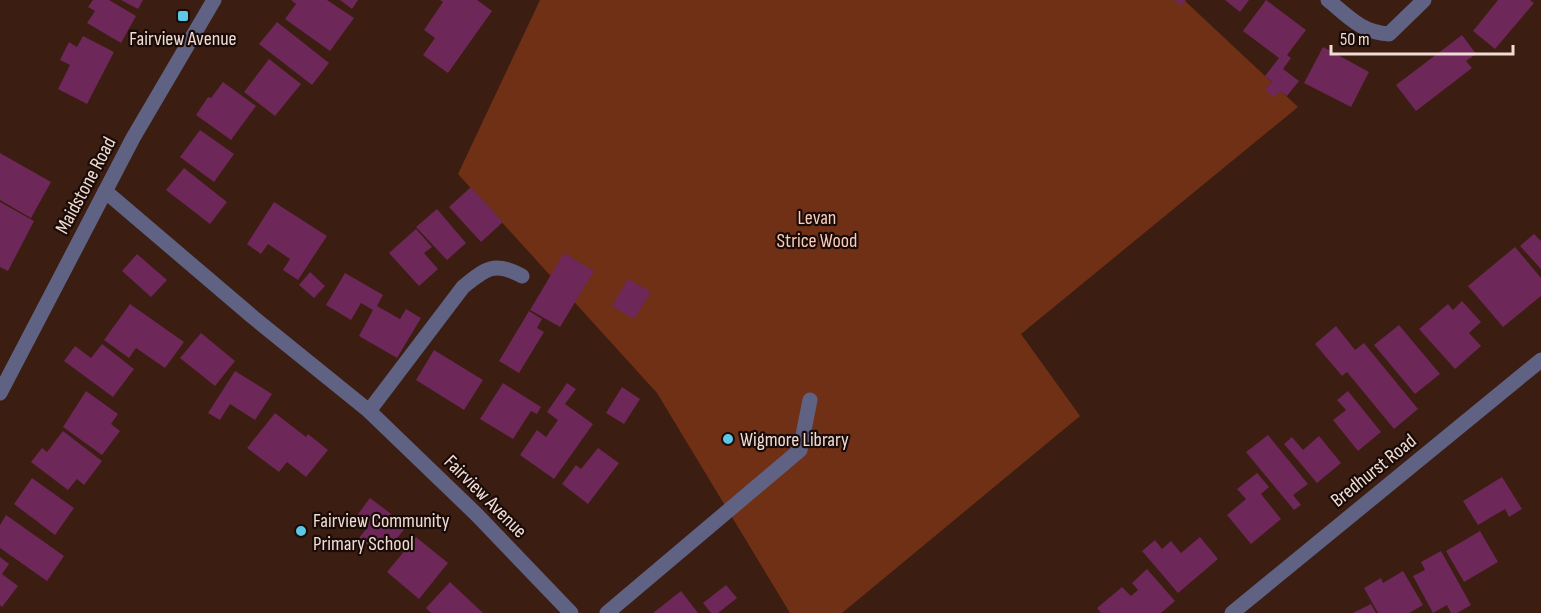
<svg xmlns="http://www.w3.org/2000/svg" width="1541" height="613" font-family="'Sofia Sans Condensed',sans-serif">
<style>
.green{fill:#703016}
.building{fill:#6d2758}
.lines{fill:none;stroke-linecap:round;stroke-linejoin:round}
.service{stroke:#606283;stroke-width:15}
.minor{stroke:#606283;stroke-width:15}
.tertiary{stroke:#606283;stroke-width:15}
.poi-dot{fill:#5dc7e8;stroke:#190b07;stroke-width:2}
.labels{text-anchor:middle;stroke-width:4.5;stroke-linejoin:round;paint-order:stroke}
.poi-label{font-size:20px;fill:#f1dcd4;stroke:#190b07;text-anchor:start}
.street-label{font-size:20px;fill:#f1dcd4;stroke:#190b07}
.park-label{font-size:20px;fill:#fbccba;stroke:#190b07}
</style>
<rect width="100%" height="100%" fill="#3b1d12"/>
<path class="green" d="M540 0H1184L1298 107 1021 334 1080 416 842 613H790L657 393 458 174Z"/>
<path class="building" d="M93 0H109L136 16 121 43 87 23 95 11 88 7Z
M121 0H143L138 9Z
M291 0H327L354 18 330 51 285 19 296 4Z
M340 0H358L352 9Z
M440 0H477L492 11 448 73 423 55 435 38 424 30 443 2Z
M1174 0H1186L1181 6Z
M1225 0H1249L1240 12Z
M1266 0 1306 30 1287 55 1291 58 1283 69 1299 81 1287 96 1280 91 1274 97 1265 90 1272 82 1265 76 1279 58 1243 31Z
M1498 0H1530L1534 3 1495 49 1473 31Z
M277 22 329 63 312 85 259 44Z
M1462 35 1476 54 1466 61 1472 68 1416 111 1396 85Z
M83 36 114 52 87 104 58 89 70 65 60 60 69 42 77 47Z
M1323 47 1369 72 1351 107 1304 83Z
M269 59 301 84 275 116 244 92Z
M223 82 256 106 231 140 196 115 208 97 211 98Z
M200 130 234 154 214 182 180 157Z
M0 153 51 182 31 218 0 200Z
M184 168 227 202 210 224 166 190Z
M471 187 503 222 481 242 449 207Z
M0 202 34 221 8 271 0 267Z
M274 202 327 236 298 280 283 270 290 259 268 244 261 254 247 244Z
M437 209 466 243 447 260 416 227Z
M416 229 432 247 424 253 438 269 419 286 389 253Z
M1534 234 1541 241V269L1520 246Z
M1515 247 1541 278V296L1503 327 1468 286Z
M564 253 594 271 560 327 530 310Z
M137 254 167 280 151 297 122 271Z
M310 272 325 286 314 298 299 285Z
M345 273 383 295 377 306 400 319 406 309 421 318 397 358 359 336 373 310 361 303 351 320 326 305Z
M628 279 651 292 634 319 612 306Z
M1462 301 1481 322 1469 333 1481 346 1455 369 1419 329 1448 304 1453 310Z
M130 304 184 342 165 368 136 348 129 358 104 340Z
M529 311 542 319 537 328 544 332 519 373 499 361Z
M1399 325 1440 374 1415 394 1374 345Z
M1336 326 1355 350 1364 343 1418 409 1394 429 1347 372 1342 376 1315 344Z
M201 333 235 361 215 386 180 358Z
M102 344 134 369 113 397 64 361 75 346 91 358Z
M434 350 483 380 464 410 416 380Z
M235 371 272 394 255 420 230 404 220 420 208 413Z
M503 383 541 407 537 414 531 411 513 439 480 419Z
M567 383 576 389 565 404 593 424 554 479 520 455 537 430 546 437 558 420 547 412Z
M622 387 640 399 624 424 606 413Z
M86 391 118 414 111 424 120 431 102 455 63 427Z
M1348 391 1381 432 1358 451 1333 420 1346 410 1337 400Z
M275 413 306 437 308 434 328 450 306 477 287 462 279 472 247 448Z
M63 431 102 461 84 485 77 479 68 490 31 462 42 448 47 452Z
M1268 435 1308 484 1293 495 1301 505 1294 510 1246 452Z
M1319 436 1341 463 1317 483 1284 444 1292 437 1303 450Z
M598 448 619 463 588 504 562 484 576 465 581 469Z
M1257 473 1269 487 1261 494 1281 519 1251 544 1227 515 1246 499 1237 489Z
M1502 477 1522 509 1509 517 1505 509 1478 525 1463 501Z
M32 478 74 508 55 535 14 504Z
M370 498 407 526 390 547 384 543 377 552 359 538 367 528 355 518Z
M6 515 64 556 47 581 0 548V525Z
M1480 531 1498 562 1464 582 1446 551Z
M416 537 448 563 419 599 387 572Z
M1200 537 1218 559 1178 593 1142 551 1155 540 1162 549 1171 541 1181 553Z
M1441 551 1471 605 1457 613H1451L1447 605 1433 613 1413 576 1425 570 1421 562Z
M0 557 9 564 2 574 18 586 2 607 0 605Z
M1147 569 1175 601 1161 613H1101L1097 608 1122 587 1131 596 1138 590 1132 583Z
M1403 571 1423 605 1409 613H1378L1364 588 1381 578 1383 583Z
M450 582 483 613H431L426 608Z
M726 585 737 598 718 613H711L703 603Z
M681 591 698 613H653Z
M1371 604 1376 613H1353Z"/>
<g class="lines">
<path class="service" d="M607 613 800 450 810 400"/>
<path class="minor" d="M1328 0C1349 17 1361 32 1389 34L1424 0
M369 411 463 287C486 268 495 261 522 276
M1232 613 1541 360"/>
<path class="tertiary" d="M105 191 254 318 369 411 477 515 571 613
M0 393 133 138 214 0"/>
</g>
<g class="poi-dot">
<rect x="177" y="10" width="12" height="12" rx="3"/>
<circle cx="728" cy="439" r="6"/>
<circle cx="301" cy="531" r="6"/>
</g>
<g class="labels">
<g class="poi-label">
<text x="183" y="45" text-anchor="middle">Fairview Avenue</text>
<text x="740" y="446">Wigmore Library</text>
<text x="313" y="527">Fairview Community<tspan x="313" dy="23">Primary School</tspan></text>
</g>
<g class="street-label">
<text transform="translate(85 185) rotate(-62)" y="7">Maidstone Road</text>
<text transform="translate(1373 470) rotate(-39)" y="7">Bredhurst Road</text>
<text transform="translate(486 496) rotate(45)" y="7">Fairview Avenue</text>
</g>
<g class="park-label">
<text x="817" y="224">Levan<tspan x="817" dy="23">Strice Wood</tspan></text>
</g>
</g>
<path d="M1331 45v9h182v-9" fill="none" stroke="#f1dcd4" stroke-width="3"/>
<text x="1340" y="45" font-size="18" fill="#f1dcd4" stroke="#190b07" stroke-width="4.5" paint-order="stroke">50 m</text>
</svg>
